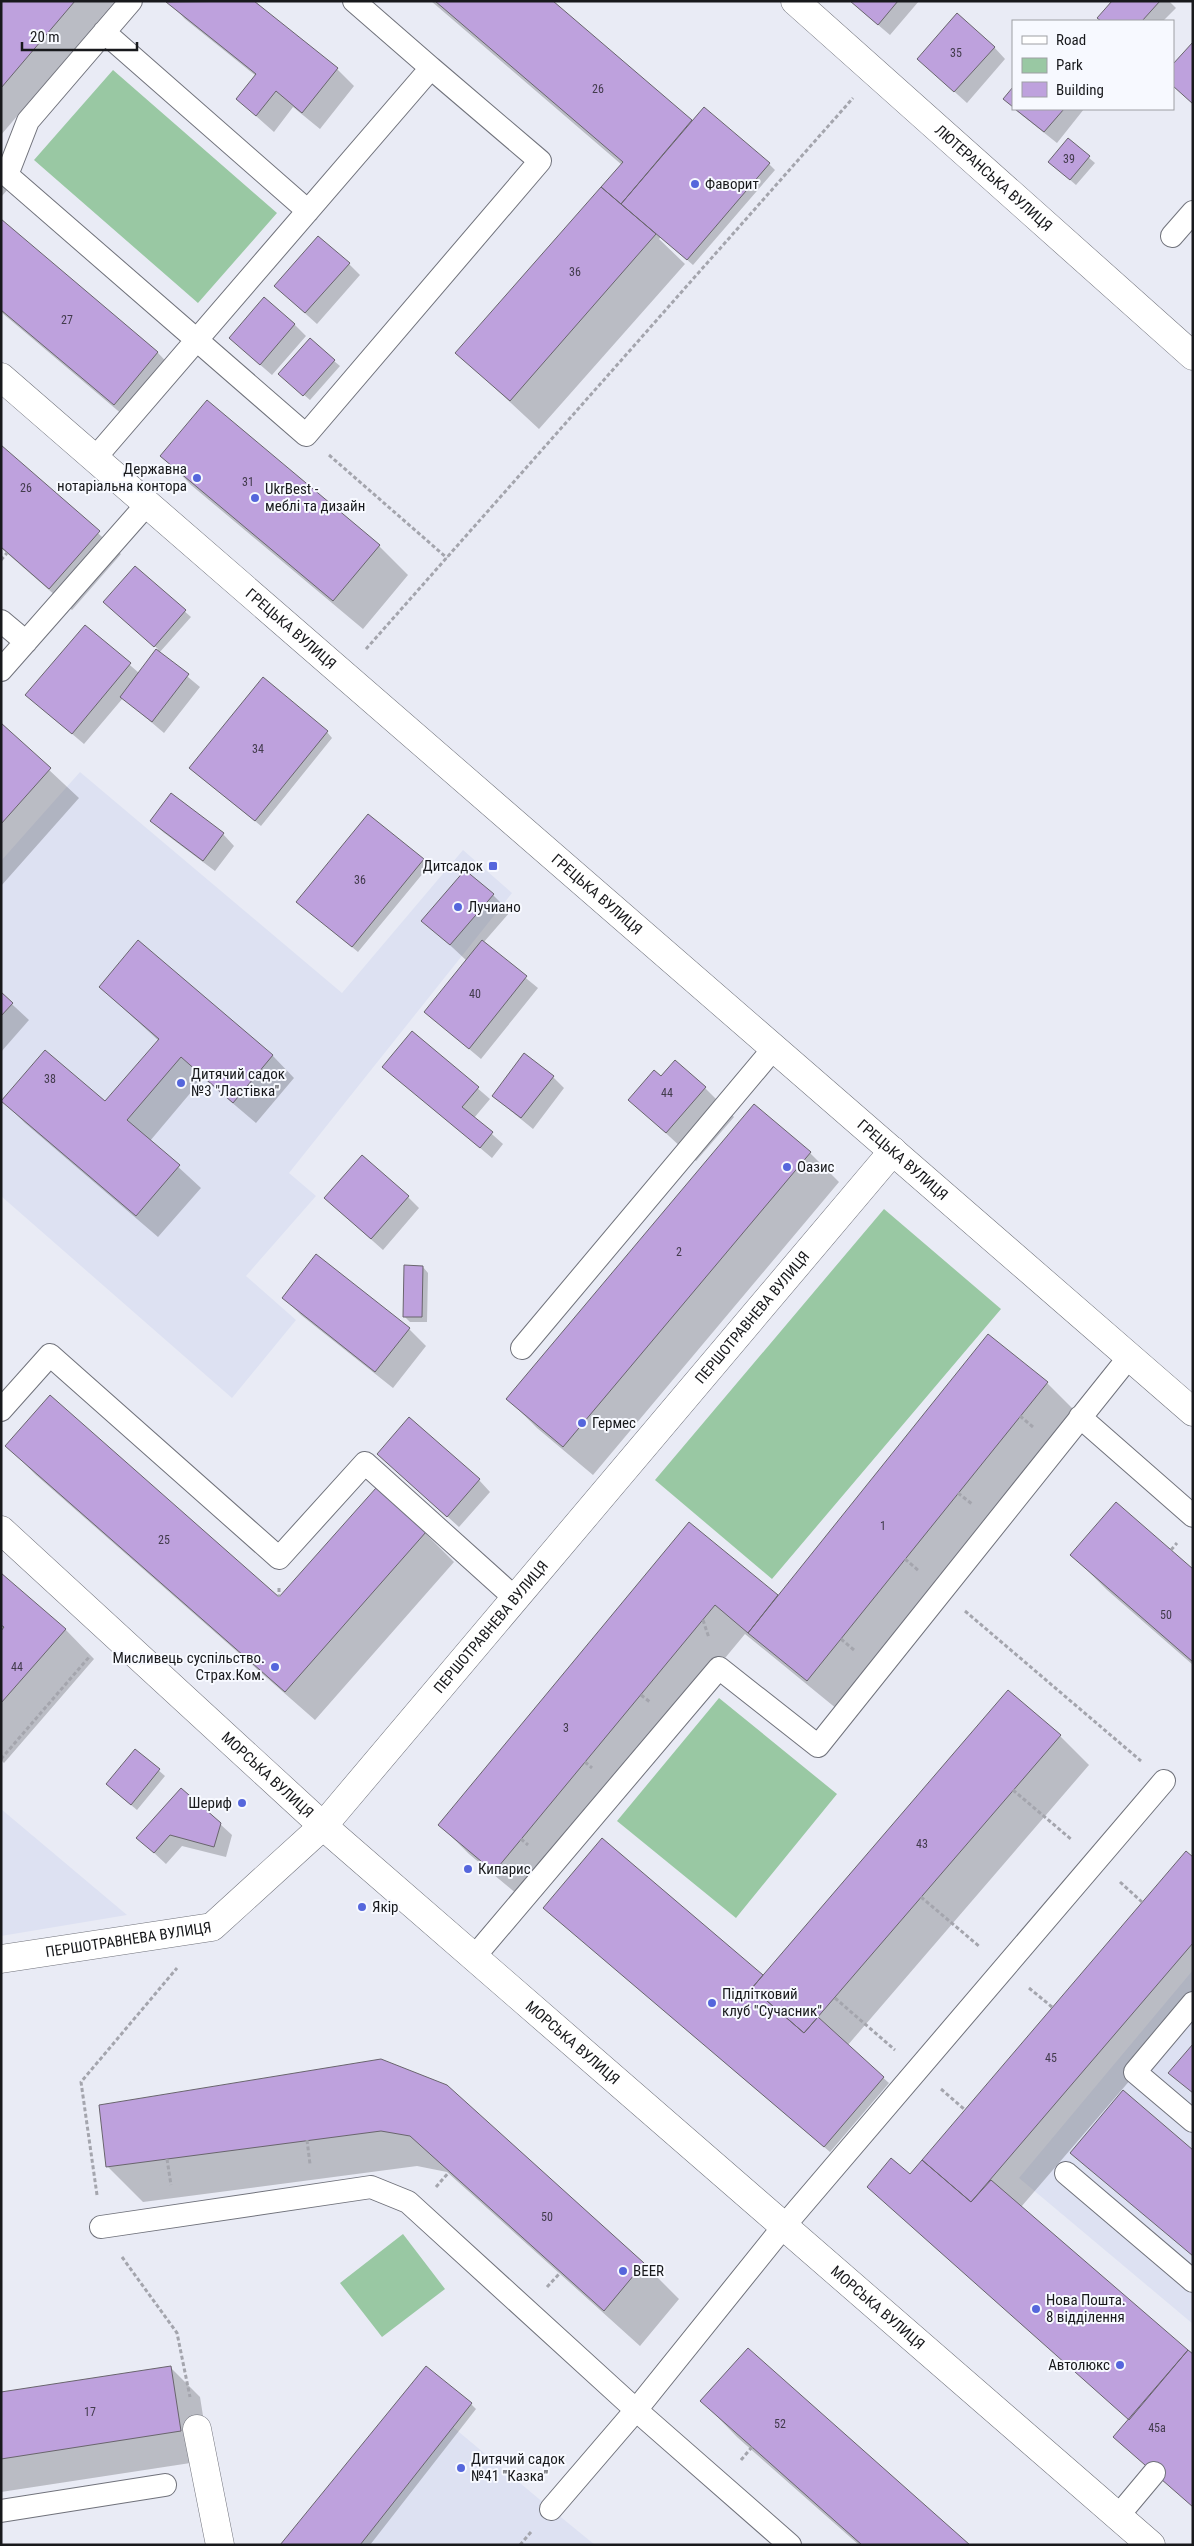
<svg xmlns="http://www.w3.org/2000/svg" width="1194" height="2546" font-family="'Roboto Condensed',sans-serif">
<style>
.built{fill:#dde1f2}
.green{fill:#99c8a3}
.shadow{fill:#0003}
.building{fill:#bea1dd;stroke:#69656d}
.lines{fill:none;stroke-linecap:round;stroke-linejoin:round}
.service-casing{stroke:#70727b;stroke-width:24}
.minor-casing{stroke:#70727b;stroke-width:29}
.path{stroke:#a4a5ad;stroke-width:3;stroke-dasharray:4 2.5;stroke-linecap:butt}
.service{stroke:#fff;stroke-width:22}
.minor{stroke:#fff;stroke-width:28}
.poi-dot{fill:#5566dc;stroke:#f7f9ff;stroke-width:2}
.labels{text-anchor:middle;stroke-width:4;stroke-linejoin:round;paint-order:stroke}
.number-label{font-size:12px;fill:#423b4c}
.street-label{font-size:15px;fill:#18191c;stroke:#f7f9ff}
.poi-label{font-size:15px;fill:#18191c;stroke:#f7f9ff;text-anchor:start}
</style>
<rect width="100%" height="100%" fill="#e9ebf5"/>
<path class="built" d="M80 772 342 993 463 850 512 893 289 1173 316 1196 246 1276 296 1320 232 1398 1 1196V861Z
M1 1809 127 1915 1 1936Z
M1193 1970V2324L1019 2178Z
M453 2427 551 2509 595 2545H360Z"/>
<path class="green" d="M113 70 277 213 198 303 34 160Z
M884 1209 1001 1309 772 1579 655 1480Z
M719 1698 837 1794 736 1918 617 1821Z
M403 2234 445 2289 382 2337 340 2283Z"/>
<path class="shadow" d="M1 1H115L1 135Z
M168 1H252L337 69 354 86 320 129 293 107 274 132 237 99 256 76 185 19Z
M431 1H551L692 122 769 164 775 170 693 265 661 237 659 239 685 264 539 429 457 353 622 165Z
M850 1H919L890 35Z
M1114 1H1169L1176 8 1163 21H1102L1099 18Z
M994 47 1005 59 967 103 918 59Z
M1014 109H1084L1057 143Z
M1068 140 1095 163 1076 185 1055 167Z
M1 180 9 188 1 197Z
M1 221 158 353 179 375 136 426 1 312Z
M349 264 360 275 317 324 288 298Z
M294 324 306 336 272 375 242 349Z
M334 361 340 366 310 400 285 379Z
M1 446 121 554 72 610 1 548Z
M162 455 379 546 408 575 363 629 191 485Z
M135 568 191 617 159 653 200 687 164 733 123 698 84 744 39 706 85 626 139 673 158 649 110 607Z
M1 725 79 798 1 886Z
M327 732 332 738 261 826 196 773Z
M368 816 429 866 358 952 303 907Z
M151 820 223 834 234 846 215 871 163 832Z
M493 895 510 912 483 943 538 988 481 1059 425 1012 467 961 423 920Z
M138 942 273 1056 294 1078 256 1123 203 1078 150 1141 201 1188 158 1237 25 1123 3 1101 105 1103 159 1041 100 987Z
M1 994 29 1020 1 1052Z
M412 1032 490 1099 474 1118 503 1144 492 1158 384 1067Z
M553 1077 564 1088 533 1129 493 1096Z
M661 1078 705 1088 734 1117 696 1161 630 1100Z
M754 1106 810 1153 839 1182 593 1475 537 1428 508 1399Z
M408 1197 419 1208 383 1250 337 1209Z
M423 1267 428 1273 427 1322H410L404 1316Z
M284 1298 409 1329 426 1346 393 1388 301 1315Z
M1047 1383 1076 1412 837 1709 745 1634 524 1900 469 1854 440 1825 690 1524 778 1597Z
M7 1446 279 1599 425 1533 454 1562 315 1720 36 1475Z
M378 1454 479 1480 490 1492 459 1527Z
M1072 1555 1193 1571V1665L1107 1590Z
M1 1575 65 1629 94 1659 4 1763 1 1760V1632L4 1630 1 1627Z
M1060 1736 1089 1765 847 2046 889 2083 830 2152 550 1913 602 1840 763 1977Z
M135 1750 165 1776 137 1810 113 1790Z
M220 1824 232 1835 226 1857 182 1846 166 1864 138 1838Z
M1193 1858V2007L1021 2207 1131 2420 910 2176Z
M381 2061 643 2263 679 2299 640 2346 447 2172 417 2166 143 2202 107 2166Z
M171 2368 200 2397 210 2460 1 2492V2394Z
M702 2401 968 2545H859L737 2437Z
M471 2404 476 2409 370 2545H282Z"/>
<path class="building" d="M1 1H75L1 88Z
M254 1 338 68 302 113 276 91 256 116 236 99 256 74 166 2Z
M435 1H553L692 120 621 204 601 187 623 162Z
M850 1H898L878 25Z
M1112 1H1160L1142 21H1101L1097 18Z
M957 13 995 47 954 92 917 59Z
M1193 42V104L1173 86V64Z
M1013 87V107L1003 99Z
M704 107 770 163 687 260 621 204Z
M1015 109H1064L1044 132Z
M1068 138 1090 156 1070 180 1048 162Z
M601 187 656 234 510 401 455 353Z
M1 219 158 352 114 405 1 310Z
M318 236 350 263 305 313 274 286Z
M264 297 295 324 260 365 229 338Z
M310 338 335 360 303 396 278 374Z
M207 400 380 545 333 601 160 456Z
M1 445 100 531 49 589 1 547Z
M135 566 186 610 154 647 103 602Z
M85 625 131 663 72 734 25 695Z
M156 649 189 674 152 722 120 697Z
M263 677 328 731 255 821 189 768Z
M1 723 51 768 1 824Z
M171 793 224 833 203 861 150 821Z
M368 814 424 859 352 947 296 902Z
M465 870 494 894 450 945 421 921Z
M138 940 273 1055 233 1103 181 1057 127 1120 180 1165 136 1216 1 1101 45 1050 105 1101 159 1039 99 987Z
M482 940 527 976 469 1049 424 1012Z
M1 992 13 1003 1 1016Z
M412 1031 479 1087 462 1107 493 1132 480 1148 382 1067Z
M524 1053 554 1076 521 1118 492 1096Z
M675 1060 706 1087 666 1133 628 1100 654 1070 661 1076Z
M754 1104 811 1152 563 1447 506 1399Z
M362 1155 409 1196 371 1239 324 1198Z
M316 1254 410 1328 375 1372 282 1298Z
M404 1265 423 1266 422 1317H403Z
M988 1334 1048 1382 807 1681 748 1633Z
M50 1395 279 1597 376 1488 426 1532 285 1692 5 1446Z
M409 1417 480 1479 447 1517 377 1454Z
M1116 1502 1193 1569V1662L1070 1555Z
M689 1522 778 1595 748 1633 715 1605 494 1872 438 1825Z
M1 1573 66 1629 1 1703V1631L4 1627 1 1625Z
M1008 1690 1061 1735 804 2033 752 1988Z
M135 1749 160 1769 131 1805 106 1784Z
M181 1788 221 1823 214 1847 170 1835 154 1853 136 1838Z
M602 1838 763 1975 752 1988 804 2033 818 2017 884 2077 824 2147 543 1908Z
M1186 1851 1193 1857V1943L971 2202 922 2160Z
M1193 2044V2093L1168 2073Z
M381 2059 447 2085 644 2263 604 2311 410 2136 381 2131 106 2167 99 2105Z
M1123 2090 1193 2150V2256L1070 2153Z
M891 2158 910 2174 922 2160 971 2202 991 2180 1188 2350 1129 2420 867 2187Z
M748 2348 970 2545H862L752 2447 700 2401Z
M1188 2350 1193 2354V2507L1113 2437Z
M171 2366 181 2431 1 2459V2392Z
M426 2366 472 2403 360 2545H280Z"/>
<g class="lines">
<defs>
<path id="service" d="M131 1 28 121 7 175 306 435 540 161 431 68
M104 32 308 211
M1172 236 1193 212
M95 458 431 68 354 1
M1 621 26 642
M1 670 148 503
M522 1348 774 1048
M1 1410 50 1355 279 1558 365 1463 515 1598
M1080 1417 1193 1516
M474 1957 719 1668 818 1746 1129 1357
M1193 2003 1135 2072 1193 2121
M1066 2173 1193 2281
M101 2227 371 2187 408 2202 636 2410 790 2545
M551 2509 636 2410 784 2226 1164 1781
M1 2511 165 2485
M1118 2516 1154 2473"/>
<g id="minor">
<path id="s1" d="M795 1 1193 356"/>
<path id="s2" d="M1 377 1193 1412"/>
<path id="s3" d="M1 1530 323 1826 1151 2545"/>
<path id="s4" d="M1 1959 212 1927 323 1826 893 1151"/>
<path d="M197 2429 220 2545"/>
</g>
</defs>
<use href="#service" class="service-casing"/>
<use href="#minor" class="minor-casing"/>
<path class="path" d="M329 455 447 558
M1 560 7 553
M366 649 853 98
M1020 1416 1033 1427
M958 1493 972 1504
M1171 1550 1177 1543
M905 1559 919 1571
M279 1588V1597
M965 1611 1141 1761
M703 1620 709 1638
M841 1639 854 1650
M641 1695 650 1702
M1 1759 90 1656
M585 1762 592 1768
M1013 1790 1072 1840
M521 1839 528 1845
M1120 1882 1142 1902
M921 1897 980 1947
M1029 1988 1052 2007
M835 1998 895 2050
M941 2089 964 2109
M307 2140 310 2164
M167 2159 171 2185
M436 2187 449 2172
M97 2195 81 2082 177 1968
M122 2257 177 2333 190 2397
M547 2287 560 2273
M741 2460 752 2447
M520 2545 531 2532"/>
<use href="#service" class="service"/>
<use href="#minor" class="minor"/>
</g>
<g class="poi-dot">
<circle cx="695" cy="184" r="5"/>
<circle cx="197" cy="478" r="5"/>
<circle cx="255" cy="498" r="5"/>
<rect x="488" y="861" width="10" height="10" rx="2.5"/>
<circle cx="458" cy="907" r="5"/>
<circle cx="181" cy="1083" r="5"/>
<circle cx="787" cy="1167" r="5"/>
<circle cx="582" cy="1423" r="5"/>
<circle cx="275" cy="1667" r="5"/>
<circle cx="242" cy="1803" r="5"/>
<circle cx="468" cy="1869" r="5"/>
<circle cx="362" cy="1907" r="5"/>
<circle cx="712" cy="2003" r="5"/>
<circle cx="623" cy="2271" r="5"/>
<circle cx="1036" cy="2309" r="5"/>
<circle cx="1120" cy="2365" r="5"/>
<circle cx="461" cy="2468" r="5"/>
</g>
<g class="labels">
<g class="number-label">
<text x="956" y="57">35</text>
<text x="598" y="93">26</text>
<text x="1069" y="163">39</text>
<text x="575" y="276">36</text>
<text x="67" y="324">27</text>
<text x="248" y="486">31</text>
<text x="26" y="492">26</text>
<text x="258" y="753">34</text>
<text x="360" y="884">36</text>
<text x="475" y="998">40</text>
<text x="50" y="1083">38</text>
<text x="667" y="1097">44</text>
<text x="679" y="1256">2</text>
<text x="883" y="1530">1</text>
<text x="164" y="1544">25</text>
<text x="1166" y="1619">50</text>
<text x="17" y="1671">44</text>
<text x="566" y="1732">3</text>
<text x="922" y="1848">43</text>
<text x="1051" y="2062">45</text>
<text x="547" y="2221">50</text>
<text x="90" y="2416">17</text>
<text x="780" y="2428">52</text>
<text x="1157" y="2432">45а</text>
</g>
<g class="street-label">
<text dy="5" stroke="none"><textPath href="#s1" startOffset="266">ЛЮТЕРАНСЬКА ВУЛИЦЯ</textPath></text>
<text dy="5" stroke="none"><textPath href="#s2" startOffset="384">ГРЕЦЬКА ВУЛИЦЯ</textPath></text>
<text dy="5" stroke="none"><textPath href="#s2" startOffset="789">ГРЕЦЬКА ВУЛИЦЯ</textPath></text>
<text dy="5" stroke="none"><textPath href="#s2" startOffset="1194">ГРЕЦЬКА ВУЛИЦЯ</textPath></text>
<text dy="5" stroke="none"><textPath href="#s4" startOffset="1029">ПЕРШОТРАВНЕВА ВУЛИЦЯ</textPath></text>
<text dy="5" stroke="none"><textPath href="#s4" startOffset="624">ПЕРШОТРАВНЕВА ВУЛИЦЯ</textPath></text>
<text dy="5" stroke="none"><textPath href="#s3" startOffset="362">МОРСЬКА ВУЛИЦЯ</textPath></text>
<text dy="5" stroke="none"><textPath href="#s4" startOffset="129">ПЕРШОТРАВНЕВА ВУЛИЦЯ</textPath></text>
<text dy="5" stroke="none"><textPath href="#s3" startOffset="768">МОРСЬКА ВУЛИЦЯ</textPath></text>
<text dy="5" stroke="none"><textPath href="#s3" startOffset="1172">МОРСЬКА ВУЛИЦЯ</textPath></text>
</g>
<g class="poi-label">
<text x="705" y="189">Фаворит</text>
<text x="187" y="474" text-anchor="end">Державна<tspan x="187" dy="17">нотаріальна контора</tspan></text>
<text x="265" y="494">UkrBest -<tspan x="265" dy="17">меблі та дизайн</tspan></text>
<text x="483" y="871" text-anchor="end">Дитсадок</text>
<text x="468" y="912">Лучиано</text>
<text x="191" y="1079">Дитячий садок<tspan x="191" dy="17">№3 "Ластівка"</tspan></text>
<text x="797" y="1172">Оазис</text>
<text x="592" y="1428">Гермес</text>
<text x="265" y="1663" text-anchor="end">Мисливець суспільство.<tspan x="265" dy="17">Страх.Ком.</tspan></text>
<text x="232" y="1808" text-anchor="end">Шериф</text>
<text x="478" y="1874">Кипарис</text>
<text x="372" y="1912">Якір</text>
<text x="722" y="1999">Підлітковий<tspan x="722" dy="17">клуб "Сучасник"</tspan></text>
<text x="633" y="2276">BEER</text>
<text x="1046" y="2305">Нова Пошта.<tspan x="1046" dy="17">8 відділення</tspan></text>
<text x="1110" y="2370" text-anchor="end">Автолюкс</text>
<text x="471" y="2464">Дитячий садок<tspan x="471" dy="17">№41 "Казка"</tspan></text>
</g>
</g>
<rect width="1194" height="2546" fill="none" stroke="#18191c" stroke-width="5"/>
<rect x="1012" y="20" width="162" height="90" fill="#f7f9ff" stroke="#9e9fa4"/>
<rect x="1022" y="36" width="25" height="8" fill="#ffffff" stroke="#9e9fa4"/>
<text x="1056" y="45" font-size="15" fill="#18191c">Road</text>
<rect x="1022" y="58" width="25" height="15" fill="#99c8a3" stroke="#9e9fa4"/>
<text x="1056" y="70" font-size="15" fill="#18191c">Park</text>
<rect x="1022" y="82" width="25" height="15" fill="#bea1dd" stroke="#9e9fa4"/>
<text x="1056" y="95" font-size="15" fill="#18191c">Building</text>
<path d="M22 42v8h115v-8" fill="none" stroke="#18191c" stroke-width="2.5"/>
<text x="30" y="42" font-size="15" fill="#18191c" stroke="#f7f9ff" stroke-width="4" paint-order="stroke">20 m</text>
</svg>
